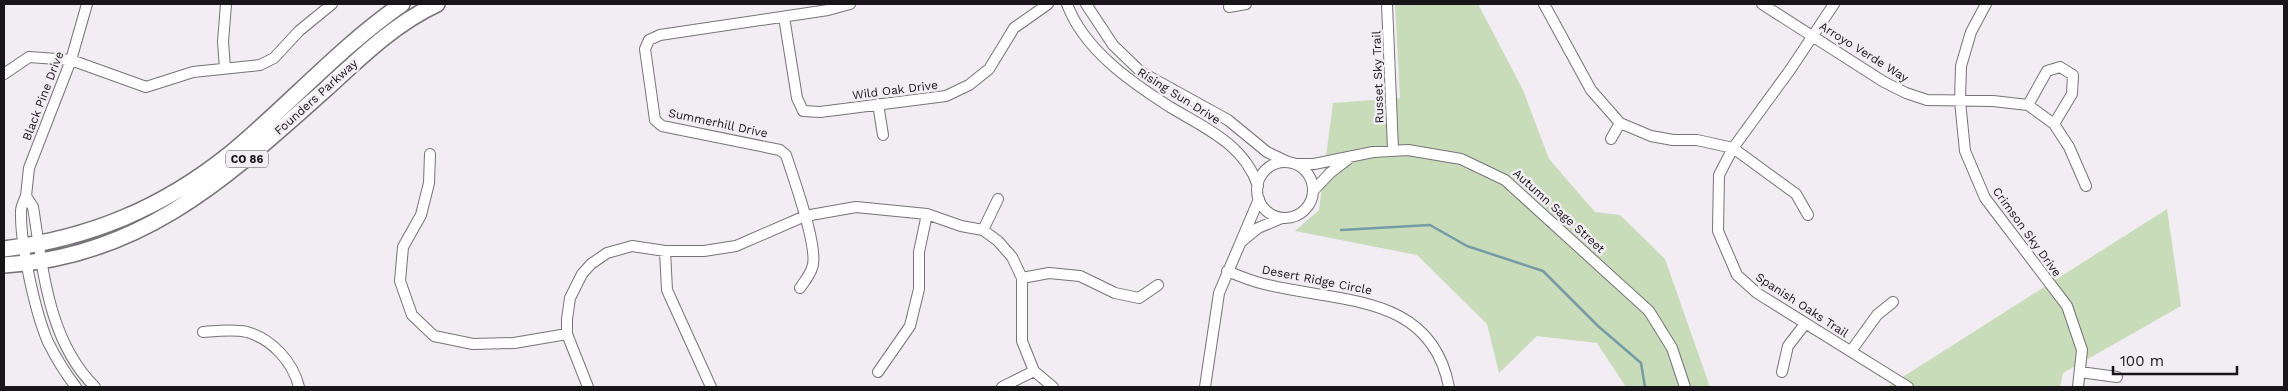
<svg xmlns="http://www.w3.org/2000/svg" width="2288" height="391" font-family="'Work Sans',sans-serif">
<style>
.green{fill:#c8dcb9}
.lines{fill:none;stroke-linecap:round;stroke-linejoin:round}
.stream{stroke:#759ca4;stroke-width:2.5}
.minor-casing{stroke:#777378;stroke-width:12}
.highway-casing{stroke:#777378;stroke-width:18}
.minor{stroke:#fff;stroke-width:10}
.highway{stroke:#fff;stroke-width:15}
.labels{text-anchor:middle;stroke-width:5;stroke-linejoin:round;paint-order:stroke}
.shield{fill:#f1edf3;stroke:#59565a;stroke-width:1}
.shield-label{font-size:11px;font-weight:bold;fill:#181618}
.street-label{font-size:12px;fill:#181618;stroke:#f1edf3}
</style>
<rect width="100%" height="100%" fill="#f1edf3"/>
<path class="green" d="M1395 4H1478L1523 90 1549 159 1595 212 1620 215 1665 259 1710 387H1626L1597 343 1537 336 1499 373 1487 324 1417 255 1295 231 1319 210 1333 103 1400 98Z
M2167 209 2181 306 2063 373 2060 387H1887Z"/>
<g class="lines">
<path class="stream" d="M1341 230 1430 225 1467 246 1543 271 1598 326 1641 363 1645 387"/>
<defs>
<path id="minor" d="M1067 4C1084 50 1131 82 1170 107 1205 128 1244 144 1258 186
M1086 4 1113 45 1141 72 1228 120 1267 152 1288 162
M1387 4 1393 149
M1544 4 1591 90 1620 123 1651 136 1673 140H1697L1733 148 1796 194 1808 215
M1762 4 1884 82 1906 93 1927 100 1993 101 2028 105 2054 124 2069 147 2086 186
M1834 4 1790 70 1733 148 1719 175 1718 231 1737 275 1757 293 1908 387
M1986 4 1971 32 1961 66 1960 101 1965 151 1985 198 2067 306 2082 350 2078 387
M1229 7 1246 4
M784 17 797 98 803 111 820 112 946 96 969 85 989 69 1014 28 1048 4
M225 68 223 42 226 4
M4 74 29 57 71 60 146 87 193 72 260 65 274 58 299 31 332 4
M878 104 883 135
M2028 105 2047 71 2060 67 2073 75 2072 94 2054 124
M1611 139 1620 123
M430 154 429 183 421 215 403 247 400 281 412 315 434 336 473 344 514 343 567 334
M1257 190a28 28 0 1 1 56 0a28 28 0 1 1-56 0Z
M1296 164H1314L1373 152 1408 150 1461 159 1505 180 1649 311 1672 348 1685 387
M1313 191 1330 173 1352 156
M26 196 29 168 71 60 87 4
M983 230 998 199
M1242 241 1258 228 1282 218
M665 251 667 290 711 387
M1227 271C1239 276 1251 281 1264 284 1338 303 1431 292 1449 387
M1022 278 1049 273 1080 276 1115 293 1139 298 1158 285
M800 288C804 282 810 275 812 268 820 250 793 177 786 155L780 150 662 126 655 120 645 49 649 40 660 35 828 10 850 4
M203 332C217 331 233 329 247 332 272 339 293 362 299 387
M1851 351 1877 315 1893 302
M878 372 910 326 919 289V252L927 214
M1782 372 1788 346 1805 324
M2080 372 2117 377
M76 387C65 373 56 358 48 342 35 312 20 243 21 211 21 206 24 201 26 196L33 207C43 269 48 341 95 387
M588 387 567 334V319L570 298 582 274 591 264 607 253 632 246 665 251H704L736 246 805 216 856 207 927 214 961 226 983 230 998 241 1012 257 1022 278V341L1034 371 1053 387
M1002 387 1034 371
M1205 387 1219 293 1259 199"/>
<path id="highway" d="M4 249C90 238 163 208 231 153 289 105 340 47 402 4
M4 265C143 257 228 176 326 89 360 58 394 24 437 4"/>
</defs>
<use href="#minor" class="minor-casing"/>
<use href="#highway" class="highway-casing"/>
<use href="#minor" class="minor"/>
<use href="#highway" class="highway"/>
</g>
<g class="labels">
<rect class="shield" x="226" y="150.5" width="42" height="17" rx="4"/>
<g class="shield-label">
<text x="247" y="163">CO 86</text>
</g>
<g class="street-label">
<text transform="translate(1864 52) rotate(32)" y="4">Arroyo Verde Way</text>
<text transform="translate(1378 77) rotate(-92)" y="4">Russet Sky Trail</text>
<text transform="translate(895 90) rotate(-7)" y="4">Wild Oak Drive</text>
<text transform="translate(43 96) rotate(-69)" y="4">Black Pine Drive</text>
<text transform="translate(1179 96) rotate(32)" y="4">Rising Sun Drive</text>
<text transform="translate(316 97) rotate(-42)" y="4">Founders Parkway</text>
<text transform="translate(718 123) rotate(12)" y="4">Summerhill Drive</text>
<text transform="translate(1559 211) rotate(42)" y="4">Autumn Sage Street</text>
<text transform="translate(2027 232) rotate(54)" y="4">Crimson Sky Drive</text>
<text transform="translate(1317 280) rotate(11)" y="4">Desert Ridge Circle</text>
<text transform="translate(1802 305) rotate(33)" y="4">Spanish Oaks Trail</text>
</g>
</g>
<rect width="2288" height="391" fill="none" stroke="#181618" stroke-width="10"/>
<path d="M2113 366v8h124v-8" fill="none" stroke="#181618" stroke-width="2.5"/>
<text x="2120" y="366" font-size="15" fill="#181618" stroke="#f1edf3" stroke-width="4" paint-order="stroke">100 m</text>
</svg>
